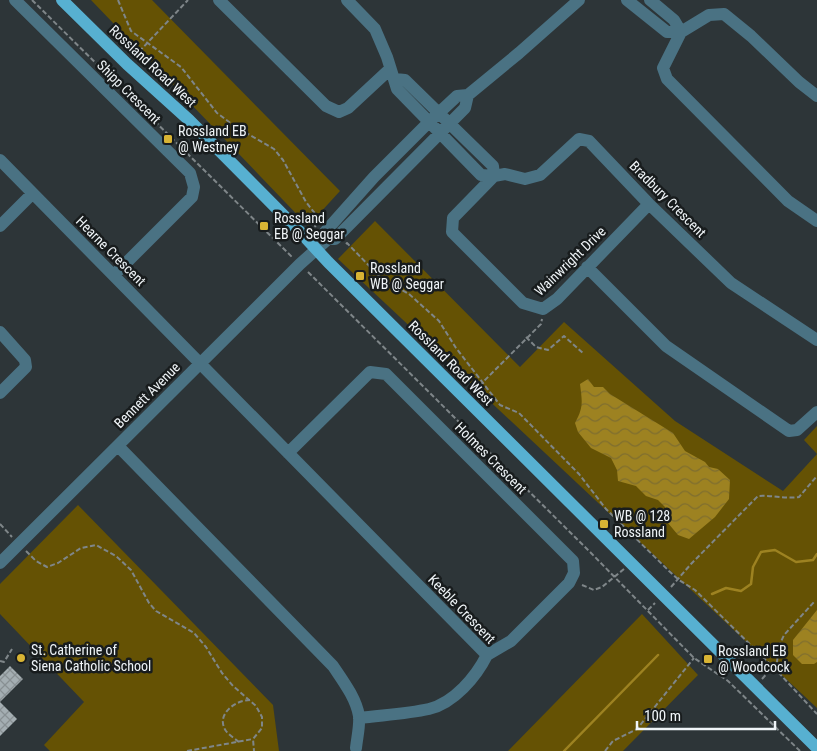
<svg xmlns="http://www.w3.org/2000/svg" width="817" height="751" font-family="'Roboto Condensed',sans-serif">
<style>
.green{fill:#655204}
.water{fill:url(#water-waves)}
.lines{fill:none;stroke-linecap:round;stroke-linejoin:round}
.stream{stroke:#9d8221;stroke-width:2.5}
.building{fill:url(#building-cross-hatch)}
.path{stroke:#7f8689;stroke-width:2;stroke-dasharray:5 2.5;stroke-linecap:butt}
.minor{stroke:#4a7283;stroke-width:12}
.major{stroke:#57b0d1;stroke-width:12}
.poi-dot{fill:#d8b434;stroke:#181c1d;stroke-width:2}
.labels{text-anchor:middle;stroke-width:5;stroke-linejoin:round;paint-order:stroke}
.street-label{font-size:14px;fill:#f0f5f8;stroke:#181c1d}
.poi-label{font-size:14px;fill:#f0f5f8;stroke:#181c1d;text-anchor:start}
</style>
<defs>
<pattern id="water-waves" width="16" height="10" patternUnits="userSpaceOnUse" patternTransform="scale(1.25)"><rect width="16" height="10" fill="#9d8221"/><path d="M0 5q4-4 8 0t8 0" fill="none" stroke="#7f6e2f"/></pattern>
<pattern id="building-cross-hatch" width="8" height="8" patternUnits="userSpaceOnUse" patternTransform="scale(1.25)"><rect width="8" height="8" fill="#a4aeb2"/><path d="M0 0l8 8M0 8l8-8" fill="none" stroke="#889093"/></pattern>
</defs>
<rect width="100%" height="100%" fill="#2d3538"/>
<path class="green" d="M91 0H152L340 191 308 226Z
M375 221 520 367 564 322 675 421 783 491 817 454 804 440 817 426V708L338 259Z
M78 505 273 705 279 751H50L44 745 84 702 0 614V584Z
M642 614 698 675 623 751H508Z"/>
<path class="water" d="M588 379 594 387H603L610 394 673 433 685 451 705 462 709 467 718 469 730 480 729 499 715 517 689 539 678 535 668 523 665 507 658 500 646 496 636 486 618 481 617 470 611 458 591 448 578 432 575 423C584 407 582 401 580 384Z
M817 610V662L814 664H802L793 655V640Z"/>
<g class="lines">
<path class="stream" d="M712 594 726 588 741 591 751 584 753 567 761 552 775 550 796 562 813 560 817 554
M564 751 658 655"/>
</g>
<path class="building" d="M10 666 23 679 0 702V676Z
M0 702 17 719 0 736Z"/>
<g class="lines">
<path class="path" d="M32 0 292 257
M118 0 131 31 181 67 217 113 236 127 274 149 283 160 306 202 317 216 315 226 316 227
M134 57 188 0
M346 244 347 243 381 278 409 294 439 321 456 348 500 405 519 413 579 474 606 509 669 571 679 580 695 590 779 673 817 714
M308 272 592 554 694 658 728 681 800 751
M526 337 536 347 548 350 564 336 584 354
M474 391 541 324 542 319
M0 524 12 537
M26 551 36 561 47 567 58 563 81 548 96 545 116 556 131 570 149 603 156 611 194 633 206 647 222 673 233 686 256 706 262 717V728L253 739 254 751
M582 585 594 590 602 587 624 569
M671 587 691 564 758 496C772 495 785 499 799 497L817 476
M648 610 655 603
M0 661 4 662 12 649
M762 679 777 662 779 646 784 635 814 602
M239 742C235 739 229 735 226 731 215 715 235 700 250 700
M187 751 253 739
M605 751 613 741 637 729 694 658"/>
<path class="minor" d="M15 0 190 173 194 187 192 197 114 275
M219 0 326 106 339 112 348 108 390 69
M347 0 375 29 387 57 397 89 481 175 494 176 505 174 525 179 540 175 579 139 589 141 649 204 731 283 817 340
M627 0 667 32H681L709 15 724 14 751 36 799 82 817 96
M650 0 674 20 681 32
M681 32 663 68 667 79 788 201 817 221
M395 79 405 80 493 166 494 176
M0 160 487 655
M494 176 453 218 452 232 523 303 543 309 557 299 649 204
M0 226 32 194
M328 239 325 232 374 177 428 123 457 96 468 95 519 53 579 0
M587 267 666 346 789 431 797 430 817 412
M0 332 25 360 26 367 0 393
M118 446 333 666C343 681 356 698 359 716 360 726 357 738 356 748
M288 453 370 372 386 374 573 561 574 573 569 583 511 641 487 655
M0 563 300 264 328 239H335L465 108 468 95
M359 718C382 715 406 714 429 709 454 703 476 677 487 655"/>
<path class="major" d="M62 0 127 64 189 120 303 235 328 262 817 748"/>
</g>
<g class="poi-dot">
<rect x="163" y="134" width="10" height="10" rx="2.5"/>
<rect x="259" y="221" width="10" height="10" rx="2.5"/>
<rect x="355" y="271" width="10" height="10" rx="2.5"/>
<rect x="599" y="519" width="10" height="10" rx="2.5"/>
<circle cx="21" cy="658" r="5"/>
<rect x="703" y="654" width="10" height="10" rx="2.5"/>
</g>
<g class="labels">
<g class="street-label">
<text transform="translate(153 66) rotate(43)" y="5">Rossland Road West</text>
<text transform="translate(129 92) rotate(45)" y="5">Shipp Crescent</text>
<text transform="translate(668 199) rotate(45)" y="5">Bradbury Crescent</text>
<text transform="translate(111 251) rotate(45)" y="5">Hearne Crescent</text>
<text transform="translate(570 261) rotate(-44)" y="5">Wainwright Drive</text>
<text transform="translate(451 363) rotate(45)" y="5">Rossland Road West</text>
<text transform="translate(147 395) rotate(-45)" y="5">Bennett Avenue</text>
<text transform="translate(491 458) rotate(45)" y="5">Holmes Crescent</text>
<text transform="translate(462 609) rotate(46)" y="5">Keeble Crescent</text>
</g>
<g class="poi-label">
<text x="178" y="136">Rossland EB<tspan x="178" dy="16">@ Westney</tspan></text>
<text x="274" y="223">Rossland<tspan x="274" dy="16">EB @ Seggar</tspan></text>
<text x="370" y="273">Rossland<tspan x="370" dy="16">WB @ Seggar</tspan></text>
<text x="614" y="521">WB @ 128<tspan x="614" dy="16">Rossland</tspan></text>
<text x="31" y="655">St. Catherine of<tspan x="31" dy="16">Siena Catholic School</tspan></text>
<text x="718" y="656">Rossland EB<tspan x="718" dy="16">@ Woodcock</tspan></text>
</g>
</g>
<path d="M637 721v8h138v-8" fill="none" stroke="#f0f5f8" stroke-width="2.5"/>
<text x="644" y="721" font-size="15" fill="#f0f5f8" stroke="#181c1d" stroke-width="4" paint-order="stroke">100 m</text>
</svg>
